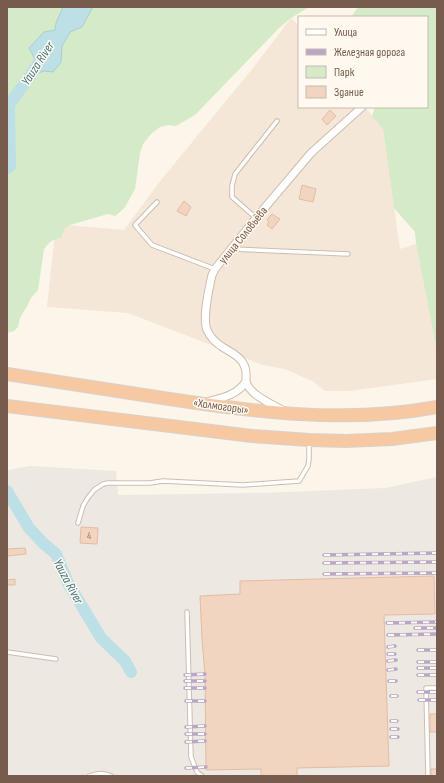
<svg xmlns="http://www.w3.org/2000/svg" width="444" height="783" font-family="'Sofia Sans Condensed',sans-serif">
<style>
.residential{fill:#f4e7d8}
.industrial{fill:#ede8e2}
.green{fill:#d5eac7}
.water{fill:#bde0e6;stroke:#a4cfd8}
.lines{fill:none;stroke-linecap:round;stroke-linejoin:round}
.river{stroke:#bde0e6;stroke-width:12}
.building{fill:#f1d5c1;stroke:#e3bca2}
.service-casing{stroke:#cebdaf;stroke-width:5.5}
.minor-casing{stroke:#cebdaf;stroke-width:9}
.trunk-casing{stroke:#d9d1cd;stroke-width:14}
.service{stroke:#fff;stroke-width:3.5}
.minor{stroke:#fff;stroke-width:7}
.trunk{stroke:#f6c9a3;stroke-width:12}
.rail-casing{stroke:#b8a7c7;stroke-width:3.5}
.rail{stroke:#fff9f0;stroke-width:2;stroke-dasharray:6;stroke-linecap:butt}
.labels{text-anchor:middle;stroke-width:3;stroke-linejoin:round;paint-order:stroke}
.number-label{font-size:10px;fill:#967a6a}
.street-label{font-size:12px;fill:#775c4d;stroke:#fff9f0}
.water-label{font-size:13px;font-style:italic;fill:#437782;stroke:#fff9f0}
</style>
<rect width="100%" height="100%" fill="#fcf5e9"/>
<path class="residential" d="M291 18 299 26V107H365L383 129 400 249 416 244 437 352V379L349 391H325L314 382 285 369 263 365 128 313 47 307 56 224 124 230 161 180 253 68Z"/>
<path class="industrial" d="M30 466 116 471 118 495 261 493 385 488 437 477V776H7V471L13 469Z"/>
<path class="green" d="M7 7H63L56 23 55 30 35 59 30 68 31 76 44 71 61 62 62 46 70 32 82 27 93 7H309L291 18 279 28 195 115 176 126 168 125 160 127 152 133 143 144 140 153 135 189 125 207 119 213 115 216 108 214 70 225 64 229 61 238C52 240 50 241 44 249L38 290 31 298 27 306 20 318 18 327 14 331 7 333Z
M358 7H437V352L416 244 415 232 394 208 383 129 372 116 375 107H427V17H351Z"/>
<path class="water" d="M63 7H93L82 27 70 32 62 46 61 62 53 72 44 71 30 76C29 69 32 64 35 59L29 48 44 32 55 30 56 23Z"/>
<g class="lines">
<path class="river" d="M7 168 10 166 9 105 30 76 39 62
M7 491 29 528 43 543 56 554 68 583 101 638 125 661 131 672"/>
</g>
<path class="building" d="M330 110 336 116 327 125 322 119Z
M302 185 316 189 313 202 299 199Z
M184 201 191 207 186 216 177 211Z
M272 214 280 219 272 229 267 225 269 222 267 220Z
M81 527 98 528 97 544 80 543Z
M25 548 26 554 8 556 7 549Z
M434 576 435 614 384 615 389 766 297 768V776H261V769L206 770 205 674 202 639 200 596 240 594V581Z
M15 579V585H7V580Z
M430 714H437V732H430Z
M431 769H437V776H431Z"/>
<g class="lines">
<defs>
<path id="service" d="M157 202 135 225 152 245 215 269
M256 218 232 197V186L235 174 277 121
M232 249 348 254
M78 523 83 506 87 499 94 490 103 484 108 483H150L163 481 243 485 299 481 308 466 309 459V443
M187 612 191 757 197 772 202 776
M7 652 56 659
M89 776C97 773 104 772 111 776
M428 776 426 688H437"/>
<path id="minor" d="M207 402C222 398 238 395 246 381
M284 411C273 405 248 394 246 381 246 375 247 369 243 363 239 355 228 351 221 346 216 343 210 336 207 330 202 317 209 289 212 275L215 269 256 218 311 153 362 107"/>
<path id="trunk" d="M7 374C59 382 111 390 163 398 253 412 346 424 437 407
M7 406 252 436 309 440 346 441 392 439 437 433"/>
</defs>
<use href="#service" class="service-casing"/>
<use href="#minor" class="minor-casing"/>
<use href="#trunk" class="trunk-casing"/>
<use href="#service" class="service"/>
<use href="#minor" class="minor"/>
<use href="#trunk" class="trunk"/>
<defs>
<path id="rail" d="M324 555 437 553
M324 563 437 562
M324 574 437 573
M387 623 437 622
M415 628H437
M388 635 437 634
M388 647 395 646
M418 650H437
M388 654H395
M388 661 396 660
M418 662H437
M418 668H437
M388 670 396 669
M185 675 205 674
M418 675H437
M185 681H205
M389 681H396
M185 688H205
M418 692H437
M391 696H397
M419 700H437
M186 701H205
M391 721H397
M186 727 205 726
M391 729H398
M186 734H205
M391 737H398
M186 742 205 741
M186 768 206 767"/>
</defs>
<use href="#rail" class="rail-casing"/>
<use href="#rail" class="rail"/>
</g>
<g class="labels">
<g class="number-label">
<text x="89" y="539">4</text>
</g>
<g class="street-label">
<text transform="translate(243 235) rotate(-51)" y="4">улица Соловьёва</text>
<text transform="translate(221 406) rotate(8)" y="4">«Холмогоры»</text>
</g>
<g class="water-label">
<text transform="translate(37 63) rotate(-57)" y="5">Yauza River</text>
<text transform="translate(69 581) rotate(62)" y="5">Yauza River</text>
</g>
</g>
<rect width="444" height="783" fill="none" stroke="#775c4d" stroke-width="16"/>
<rect x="298" y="16" width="130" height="92" fill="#fff9f0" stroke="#c9baaf"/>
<rect x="306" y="29" width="20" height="6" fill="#ffffff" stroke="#c9baaf"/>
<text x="334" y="36" font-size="12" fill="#775c4d">Улица</text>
<rect x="306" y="49" width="20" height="6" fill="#b8a7c7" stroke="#c9baaf"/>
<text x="334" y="56" font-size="12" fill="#775c4d">Железная дорога</text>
<rect x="306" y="66" width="20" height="12" fill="#d5eac7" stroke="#c9baaf"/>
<text x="334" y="76" font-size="12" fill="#775c4d">Парк</text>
<rect x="306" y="86" width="20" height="12" fill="#f1d5c1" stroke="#c9baaf"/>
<text x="334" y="96" font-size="12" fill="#775c4d">Здание</text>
</svg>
